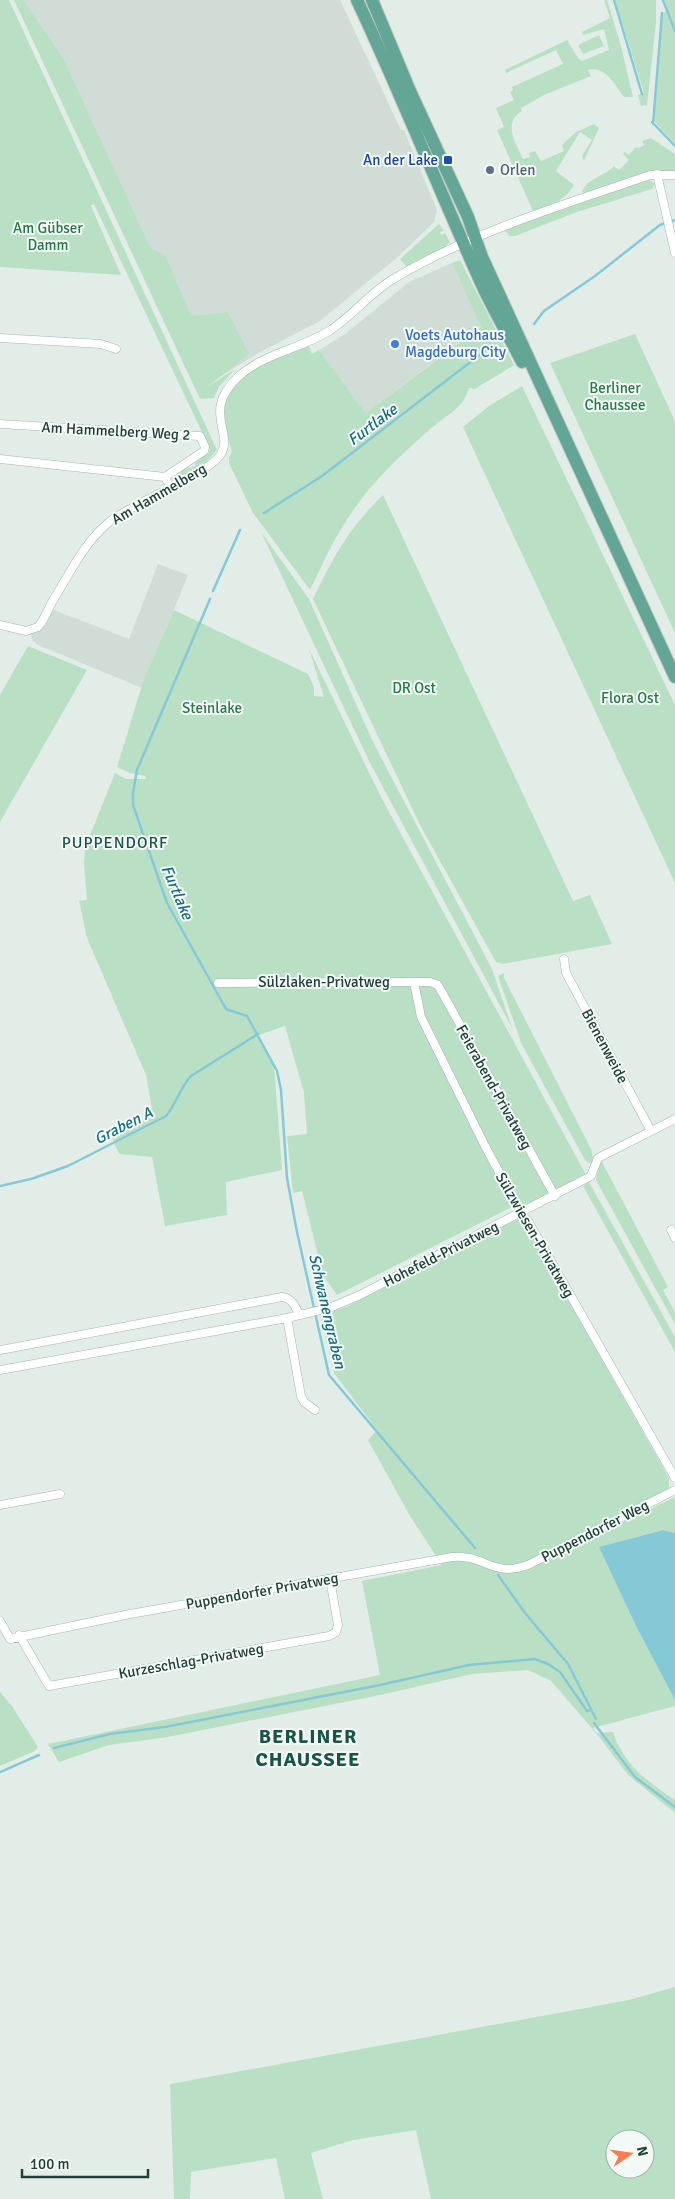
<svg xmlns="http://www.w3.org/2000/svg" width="675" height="2199" font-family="Signika,sans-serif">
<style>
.built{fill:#d0ddd7}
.green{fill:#b9e0c4;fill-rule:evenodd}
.water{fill:#86c9d6}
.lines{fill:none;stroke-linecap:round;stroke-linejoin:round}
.stream{stroke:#86c9d6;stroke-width:2.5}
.minor-casing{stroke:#a4b6af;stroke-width:9}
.primary-casing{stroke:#c1cac7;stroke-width:14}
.minor{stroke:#fff;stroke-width:8}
.primary{stroke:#63a695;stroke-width:12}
.transit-dot{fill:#1a4fb4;stroke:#f3f9f6;stroke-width:2}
.service-dot{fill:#5c6f8a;stroke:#f3f9f6;stroke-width:2}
.shop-dot{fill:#3f7fe0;stroke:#f3f9f6;stroke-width:2}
.labels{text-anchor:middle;stroke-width:4;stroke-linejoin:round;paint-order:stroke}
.transit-label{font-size:15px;fill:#164399;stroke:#f3f9f6;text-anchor:end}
.service-label{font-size:15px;fill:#4e5e75;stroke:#f3f9f6;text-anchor:start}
.park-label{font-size:15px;fill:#287948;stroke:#f3f9f6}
.shop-label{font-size:15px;fill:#366cbe;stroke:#f3f9f6;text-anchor:start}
.street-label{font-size:15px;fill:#204037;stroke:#f3f9f6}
.water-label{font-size:16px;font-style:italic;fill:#166e80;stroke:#f3f9f6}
.neighbourhood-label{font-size:16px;letter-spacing:1px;fill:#1b5346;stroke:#f3f9f6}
.district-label{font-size:20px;font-weight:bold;letter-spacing:1px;fill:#1b5346;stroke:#f3f9f6}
</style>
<rect width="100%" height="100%" fill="#e2ede8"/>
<path class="built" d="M20 0H340L401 130H404L437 210 434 222 399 256 320 321 260 352 200 389Z
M452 263 481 326 366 413 319 350 345 334 409 282Z
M158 564 188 575 142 688 38 645 33 641 29 631 33 630 49 608 129 639Z"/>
<path class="green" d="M0 0H9L217 450 202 466 178 478 172 477 187 466 189 469 196 465 193 460 208 454 210 449 94 204 91 206 121 275 0 267Z
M14 0H23L63 58 150 247 166 257 191 316 228 312 249 354 207 387 235 369 219 387 214 398 201 399 199 397Z
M604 0H607L621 46 633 97H624C615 85 605 65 588 70L591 76 544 95 521 108 522 111C502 123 516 144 523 159L530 157 529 153 535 151 541 161 564 151 562 145 576 132 594 124 599 128 584 161 582 156 592 140 580 132 556 171 574 185C564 202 551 205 533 211L497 130 504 127 496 108 514 100 510 92 513 90 512 87 563 64 556 50 506 73 505 70 567 40 578 58 582 61 609 50 604 29 583 35 582 32 610 18Z
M615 0H656V23L647 105 641 106 638 95 644 93Z
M665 0H675V144L654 121 663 13 668 10Z
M599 35 604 46 583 54 578 45Z
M651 138 675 154V171L649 172 585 194 582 192C587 178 604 177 614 166L619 170 629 160 623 154 625 152 629 155 636 147 639 148 644 145 642 141Z
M648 179 655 184 652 189 577 212 515 236H510L504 230Z
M439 224 444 230 440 232 441 235 445 233 450 242 441 250 407 267 400 259Z
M460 260 514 365 475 389 469 388C463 410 444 416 428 431 401 455 374 480 354 509 336 534 323 563 310 590L253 513 229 463V457L232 452C229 439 224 428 224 414 224 373 278 357 309 346L312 354 319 350 366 413 481 327 452 263Z
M635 334 675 421V633L550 363Z
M522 386 675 705V883L463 427 489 406Z
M383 495 573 901 590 895 612 944 503 964 496 962 420 825 313 599C334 556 348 529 383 495Z
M261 532 309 599 374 744 492 969 512 1028 370 763Z
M174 610 308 674 314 687V696L324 697 309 649 381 797 586 1175 525 1206 512 1207 337 1295 323 1275 302 1191 293 1193 287 1136 307 1134 304 1093 285 1026 256 1036 274 1066 282 1170 226 1182 227 1215 165 1226 152 1157 119 1154 112 1138 153 1114 146 1075 87 938 79 901 87 900 84 863 85 848 115 773 126 779H146L145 776 130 773 117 767 143 682Z
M28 646 87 670 0 822V695Z
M504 973V978L591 1149 593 1158 591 1164 585 1160 522 1045 498 976Z
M601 1160 668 1287 663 1290 675 1312V1324L596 1180Z
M589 1182 675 1337V1352L583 1186Z
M519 1218 523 1220 669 1478V1489L591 1528 594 1536 675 1497V1533L662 1530 600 1547 637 1628 675 1700V1706L593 1728 597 1733 613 1732C623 1764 648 1782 675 1800V1813L628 1775 597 1734 551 1681 528 1670 472 1674 380 1695 168 1737 109 1745 59 1762 48 1744 380 1675 362 1581 442 1565 410 1516 368 1440 377 1430 334 1373 320 1314 346 1307Z
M0 1692 12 1706 38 1747 35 1751 0 1766Z
M675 1987V2199H431L416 2130 353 2140 311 2153 323 2199H285L276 2158 191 2172 190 2199H174L170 2084 629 2000ZM615 2139H645V2169H615Z"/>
<path class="water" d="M663 1530 675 1533V1700L637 1628 599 1547Z"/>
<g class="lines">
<path class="stream" d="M614 0 642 94
M663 0 675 31
M652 122 675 146
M653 124 662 13
M534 324 544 311 595 276 660 225 675 220
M264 513 322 476 490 347
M213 591 240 530
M210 599 137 770 133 793V805L167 903 226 1009 247 1016 277 1071 281 1090 287 1178 297 1232 329 1375 475 1548
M0 1186 31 1179 68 1166 166 1116C176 1104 180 1088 191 1076L258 1034
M498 1575 525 1613 568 1664 596 1719
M594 1723 635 1777 675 1807
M54 1748 110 1734 165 1727 380 1685 469 1665 535 1659 548 1664 560 1672 587 1711 590 1710
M0 1772 39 1755"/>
<defs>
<path id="minor" d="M657 174 675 253
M0 338 101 344 116 349
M0 424 200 436 205 447 204 451 165 477
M0 459 165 477 167 481
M0 625 26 631 38 627C44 620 48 610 52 602 69 575 83 544 108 523 132 503 208 475 221 454 234 432 201 411 239 376 265 353 300 349 329 331 353 316 370 292 395 278 474 231 564 205 650 175H675
M564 959 566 973 651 1131
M414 982 421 1017 485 1146 521 1213 528 1221 675 1478
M218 983 401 982H430L438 985 555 1196
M671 1230 675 1238
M287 1318 301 1396 304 1402 315 1410
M0 1350 282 1297C292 1298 296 1307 299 1315
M0 1370 287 1318 329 1308 358 1296 591 1176 598 1158 675 1119
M0 1505 60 1494
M0 1621 10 1639 130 1614 452 1557C485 1554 492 1578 528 1565L675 1490
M19 1635 49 1686 329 1636 336 1632 338 1625 330 1579"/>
<path id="primary" d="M357 0C401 94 439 190 482 285 494 311 509 336 522 362
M372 0 410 91 468 217 482 257 675 677"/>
</defs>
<use href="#minor" class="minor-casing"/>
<use href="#primary" class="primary-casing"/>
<use href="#minor" class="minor"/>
<use href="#primary" class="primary"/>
</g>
<rect class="transit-dot" x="443" y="155" width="10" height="10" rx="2.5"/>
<circle class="service-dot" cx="490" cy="170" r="5"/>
<circle class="shop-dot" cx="395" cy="344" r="5"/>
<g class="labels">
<g class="transit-label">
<text x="438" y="165">An der Lake</text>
</g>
<g class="service-label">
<text x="500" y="175">Orlen</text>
</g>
<g class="park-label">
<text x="48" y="233">Am Gübser<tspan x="48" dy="17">Damm</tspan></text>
<text x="615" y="393">Berliner<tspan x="615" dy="17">Chaussee</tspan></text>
<text x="414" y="693">DR Ost</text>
<text x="630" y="703">Flora Ost</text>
<text x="212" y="713">Steinlake</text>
</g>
<g class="shop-label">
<text x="405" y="340">Voets Autohaus<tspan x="405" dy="17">Magdeburg City</tspan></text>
</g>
<g class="street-label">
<text transform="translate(116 431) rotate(3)" y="5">Am Hammelberg Weg 2</text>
<text transform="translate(159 494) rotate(-30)" y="5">Am Hammelberg</text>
<text x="324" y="987">Sülzlaken-Privatweg</text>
<text transform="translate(605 1046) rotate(62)" y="5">Bienenweide</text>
<text transform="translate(494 1087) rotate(61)" y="5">Feierabend-Privatweg</text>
<text transform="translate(535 1235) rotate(60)" y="5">Sülzwiesen-Privatweg</text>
<text transform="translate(441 1254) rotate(-27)" y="5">Hohefeld-Privatweg</text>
<text transform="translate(595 1531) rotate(-27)" y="5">Puppendorfer Weg</text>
<text transform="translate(262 1591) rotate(-10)" y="5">Puppendorfer Privatweg</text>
<text transform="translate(191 1661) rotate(-10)" y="5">Kurzeschlag-Privatweg</text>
</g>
<g class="water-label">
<text transform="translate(372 424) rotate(-37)" y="6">Furtlake</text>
<text transform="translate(178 892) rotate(67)" y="6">Furtlake</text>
<text transform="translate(123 1125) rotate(-27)" y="6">Graben A</text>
<text transform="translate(328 1311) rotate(77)" y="6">Schwanengraben</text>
</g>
<g class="neighbourhood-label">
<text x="115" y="848">PUPPENDORF</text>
</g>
<g class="district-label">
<text x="308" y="1743">BERLINER<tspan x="308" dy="23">CHAUSSEE</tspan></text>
</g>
</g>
<g transform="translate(630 2154) rotate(77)"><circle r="24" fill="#f3f9f6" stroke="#9fafaa"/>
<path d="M0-4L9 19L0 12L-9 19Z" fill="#fb7c52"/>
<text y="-8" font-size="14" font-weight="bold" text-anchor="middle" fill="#204037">N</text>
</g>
<path d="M22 2169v8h126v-8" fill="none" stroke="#204037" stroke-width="2.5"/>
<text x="30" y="2169" font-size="15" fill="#204037" stroke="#f3f9f6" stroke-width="4" paint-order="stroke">100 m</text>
</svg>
